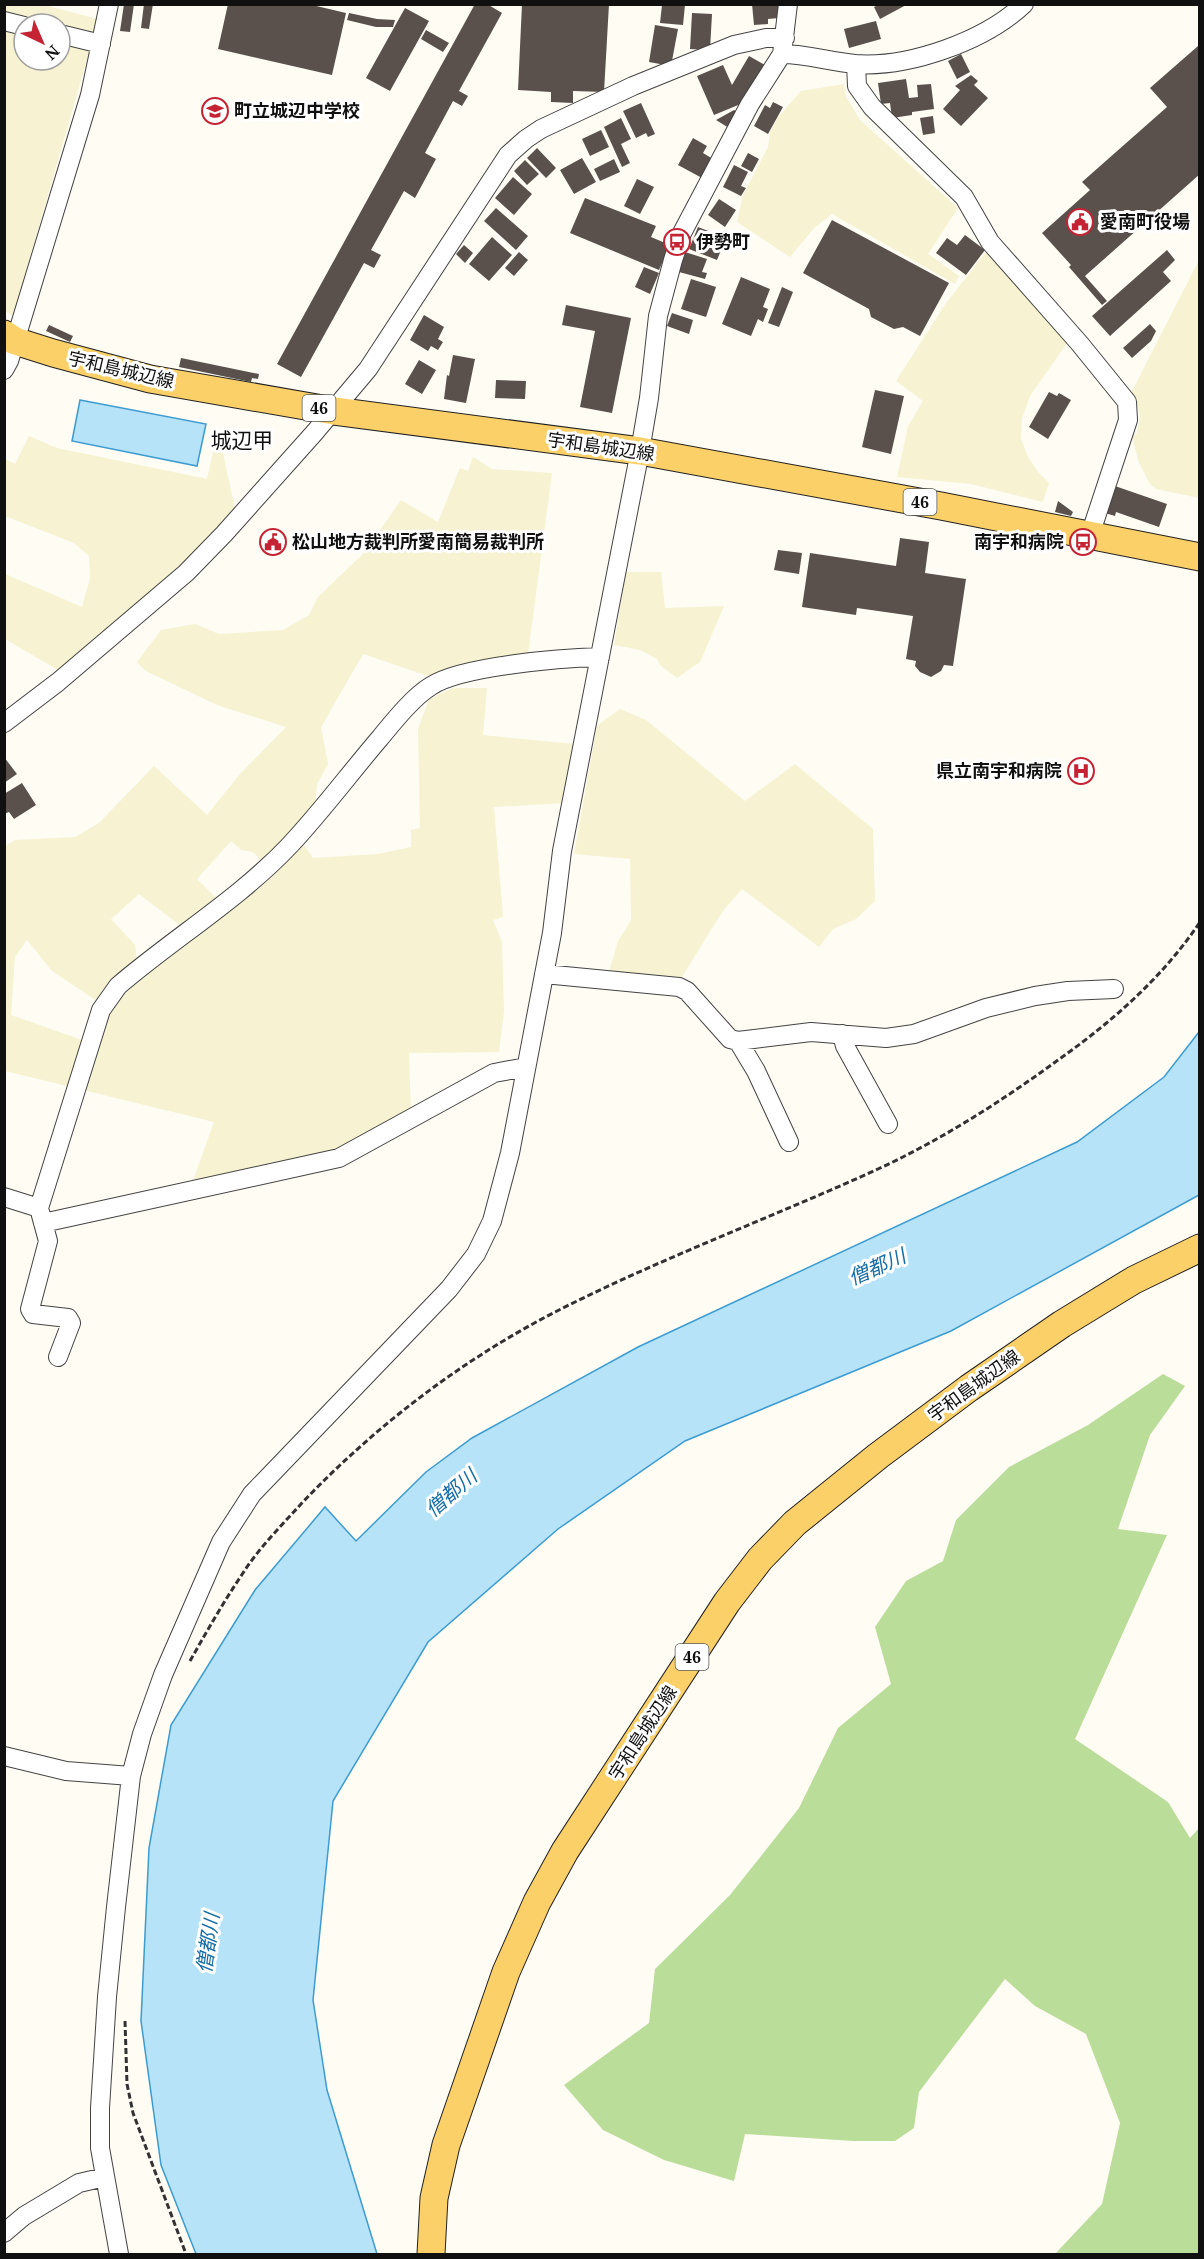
<svg xmlns="http://www.w3.org/2000/svg" width="1204" height="2259" font-family="'Noto Serif','Noto Sans JP',serif">
<style>
.farmland{fill:#f6f2d2}
.forest{fill:#bbdd9a}
.water{fill:#b7e3f8;stroke:#3c9cd1;stroke-width:1.5}
.building{fill:#5a514c}
.lines{fill:none;stroke-linecap:round;stroke-linejoin:round}
.street-casing{stroke:#434343;stroke-width:20}
.primary-casing{stroke:#212121;stroke-width:29}
.path{stroke:#323232;stroke-width:3;stroke-dasharray:6 3;stroke-linecap:butt}
.street{stroke:#fff;stroke-width:18}
.primary{stroke:#fbd068;stroke-width:27}
.labels{text-anchor:middle;stroke-width:6;stroke-linejoin:round;paint-order:stroke}
.shield{fill:#fff;stroke:#585858;stroke-width:1.5}
.shield-label{font-size:16px;font-weight:bold;fill:#101010}
.poi-label{font-size:18px;font-weight:bold;fill:#101010;stroke:#fff;text-anchor:start}
.street-label{font-size:18px;fill:#101010;stroke:#fff}
.water-label{font-size:20px;font-style:italic;fill:#156ea7;stroke:#fff}
.quarter-label{font-size:21px;fill:#101010;stroke:#fff}
</style>
<rect width="100%" height="100%" fill="#fffcf4"/>
<path class="farmland" d="M41 4 97 19 94 39 60 32V24H28L5 18V5Z
M4 29 24 34V60H60V42L90 49 13 316 4 311Z
M844 84 846 97 860 120 958 208 928 254 959 276 955 284 832 214 815 227 790 257 737 222 743 195 768 147 770 132 779 116 801 91Z
M986 252 1067 343 1030 396 1022 418 1021 439 1028 457 1038 472 1049 483 1043 502 971 484 897 477 908 426 923 401 896 381 946 303Z
M1199 260V498L1156 489 1150 484 1139 463 1132 437 1137 433 1140 418 1138 406 1131 393Z
M29 436 57 448 207 479 215 443 221 444 235 509 173 575 58 670 5 639V574L82 607 90 578 89 556 74 543 5 516V459L15 464Z
M473 457 492 469 552 473 528 654 431 677 363 654 321 727 328 764 317 784 315 804 264 863 253 852 241 850 231 841 197 879 217 899 181 926 139 894 111 919 135 945 137 961 112 979 103 989 97 1001 52 971 27 940 15 957 11 1015 82 1040 67 1086 5 1071V846L15 840 75 837 99 823 154 766 207 815 240 774 286 727 217 705 146 671 137 662 161 630 195 624 219 634 283 630 309 615 318 597 365 552 401 500 438 522 460 468 468 471Z
M626 572H661L665 608 724 606 700 662 677 678 660 665 657 659 640 650 614 645Z
M453 688H487L483 735 574 744 565 803 494 807 503 917 493 920 502 942 504 1011 499 1052 409 1053 411 1111 337 1151 192 1183 214 1122 83 1090 113 1003 127 988 302 843 313 858 378 854 411 847V830L420 828 418 729 429 699Z
M620 709 646 720 745 801 795 764 873 829 875 901 856 919 833 929 819 947 742 889 722 912 680 980 609 972 618 941 631 920 630 859 574 854 597 726Z"/>
<path class="forest" d="M1163 1374 1185 1386 1150 1435 1118 1529 1167 1535 1075 1739 1168 1802 1190 1838 1199 1828V2254H1055L1102 2204 1120 2123 1086 2034 1035 2006 1005 1979 919 2092 914 2128 895 2141H853L745 2134 734 2181 664 2160 603 2130 564 2085 649 2023 655 1969 730 1895 799 1808 838 1728 891 1684 875 1627 906 1581 943 1561 956 1520 1009 1467 1088 1425Z"/>
<path class="water" d="M80 400 206 424 197 466 72 441Z
M1199 1032V1195L951 1331 685 1441 558 1529 428 1642 333 1801 313 2000 327 2090 377 2254H196L161 2165 141 2021 149 1848 171 1725 255 1590 325 1507 356 1541 426 1472 472 1438 638 1347 1077 1142 1164 1077Z"/>
<path class="building" d="M124 4H134L130 32 120 31Z
M144 4H153L149 29 141 28Z
M228 4H308L346 13 332 75 218 49Z
M475 4H487L502 13 459 91 468 96 462 106 453 101 425 153 436 159 415 198 404 191 371 250 381 255 374 268 364 263 301 377 277 364Z
M522 4H609L604 92 573 91V103L551 102V92L518 90Z
M752 4 778 5 779 18 768 19V24L754 25Z
M880 4H908L880 19 874 7Z
M662 5H685L683 25 660 23Z
M405 8 429 21 390 91 366 78Z
M349 13 377 19 395 20 393 27H376L347 20Z
M692 13 712 14 710 50 690 49Z
M876 21 881 39 849 48 844 29Z
M655 25 678 29 671 66 649 62Z
M426 30 449 43 443 52 421 39Z
M1198 46 1200 48V174L1085 276 1107 301 1102 305 1069 267 1071 265 1042 233 1090 190 1082 182 1167 107 1150 88Z
M961 54 970 72 957 79 948 61Z
M749 56 765 65 743 103 714 115 697 76 723 65 732 85Z
M971 75 978 81 974 85 988 98 961 126 943 109 960 90 955 86Z
M906 79 909 98 918 97 917 85 931 84 934 109 912 112V115L892 118 890 103 881 104 878 83Z
M773 102 783 107 768 134 754 126 765 105 770 108Z
M641 103 655 134 648 137 646 133 636 138 623 111Z
M734 110 739 113 729 128 716 120Z
M933 116 935 133 923 135 920 118Z
M621 118 631 139 621 144 630 163 622 167 604 127Z
M601 130 609 147 590 156 582 139Z
M693 138 707 146 703 153 713 159 702 178 678 165Z
M537 148 556 168 546 178 527 158Z
M748 153 759 159 752 172 741 166Z
M582 158 596 182 574 194 560 170Z
M614 159 620 172 600 181 594 169Z
M525 160 539 174 527 185 514 171Z
M734 165 748 172 741 186 746 188 741 196 723 187Z
M513 177 532 194 514 215 495 198Z
M637 179 654 187 640 214 624 206Z
M585 198 656 226 651 237 670 245 659 270 570 233Z
M719 199 736 210 725 227 708 215Z
M496 208 528 236 516 250 484 221Z
M832 220 949 283 920 336 903 327 894 329 871 317 869 309 803 273Z
M698 227 726 238 717 260 689 249Z
M965 235 985 250 966 275 936 253 947 238 957 245Z
M492 237 512 255 489 281 469 264Z
M464 245 473 253 465 263 456 254Z
M1167 250 1175 260 1163 272 1171 281 1110 336 1092 316Z
M519 252 528 260 514 276 505 268Z
M685 252 707 259 702 272 707 273 705 279 679 272Z
M644 267 659 273 650 294 635 287Z
M741 277 770 289 763 307 768 309 763 322 758 319 751 336 722 324Z
M691 279 716 287 706 317 681 309Z
M782 287 793 292 779 327 768 323Z
M566 305 631 318 612 413 580 407 595 331 562 325Z
M672 313 693 320 689 334 667 326Z
M424 315 444 327 438 339 443 342 438 350 431 346 428 351 410 340Z
M1150 324 1156 331 1151 341 1132 358 1123 348Z
M49 325 73 336 70 342 46 331Z
M453 355 475 359 466 403 444 399 447 375 449 376Z
M181 358 259 374 258 379 252 378 251 382 179 367Z
M419 360 436 370 422 394 405 384Z
M496 380 526 381 525 399 495 398Z
M875 390 904 396 891 454 862 447Z
M1049 392 1057 396 1059 393 1071 400 1048 439 1029 427Z
M1115 486 1167 504 1159 527 1116 512 1115 516 1105 513Z
M1058 501 1073 512 1071 516 1055 512Z
M900 538 929 542 925 573 966 579 953 666 944 665 941 671 931 677 920 672 915 666 916 661 906 659 913 616 857 608 856 615 802 607 810 553 896 566Z
M778 550 802 553 799 574 774 570Z
M4 757 17 774 4 783Z
M22 783 36 805 14 819 9 812 4 814V794Z"/>
<g class="lines">
<defs>
<path id="street" d="M4 21 24 26
M60 34 101 44
M782 54C807 54 830 62 855 64 909 68 985 41 1024 4
M856 64 857 86 872 107 964 197 990 242 1080 344 1127 402 1128 420 1090 535
M4 370 9 361 90 95 109 4
M4 723 58 682 186 573 224 534 315 432 368 369 508 155 526 139 541 129 633 86 734 45 766 38H785
M544 974 679 987 687 991 730 1039 738 1041 811 1032 886 1038 914 1034 986 1008 1035 996 1068 991 1114 989
M842 1034 845 1046 888 1124
M738 1041 756 1071 789 1142
M4 1197 39 1208
M43 1223 339 1158 494 1073 526 1067
M58 1357 71 1323 68 1318 33 1314 30 1309 48 1241 39 1208 101 1010 118 986C174 938 239 899 290 845 322 811 350 773 380 738 394 721 413 697 431 686 461 666 562 658 600 657
M4 1756 66 1771 131 1776
M4 2233 24 2216 79 2183 105 2177
M119 2254 100 2148V2108L107 1997 116 1907 131 1776 142 1734 163 1675 221 1542 252 1494 449 1289 476 1254 492 1221 510 1153 552 933 562 851 640 451 649 398 658 316 673 260 682 233 750 104 782 54 788 4"/>
<path id="primary" d="M4 334 15 341 53 353 150 379 334 411 640 451 941 506 1200 557
M431 2254 434 2198 446 2145 506 1972 537 1902 565 1851 727 1602 760 1559 795 1523 878 1456 969 1388 1062 1324 1134 1280 1200 1248"/>
</defs>
<use href="#street" class="street-casing"/>
<use href="#primary" class="primary-casing"/>
<path class="path" d="M190 1661C207 1631 224 1601 243 1573 259 1548 281 1526 301 1504 375 1426 464 1358 561 1309 664 1257 773 1217 878 1169 941 1140 1002 1101 1058 1060 1112 1022 1163 977 1200 922
M125 2021 127 2084 133 2113 186 2254"/>
<use href="#street" class="street"/>
<use href="#primary" class="primary"/>
</g>
<defs>
<symbol id="school-ring" viewBox="-11 -11 22 22"><circle r="9.5" fill="#fff" stroke="#c52333" stroke-width="1.5"/><path d="M0-5L7-2L0 1L-7-2ZM-4 1L0 2.5L4 1V4Q0 6-4 4Z" fill="#c52333"/></symbol>
<symbol id="civic-ring" viewBox="-11 -11 22 22"><circle r="9.5" fill="#fff" stroke="#c52333" stroke-width="1.5"/><path d="M-.6-6.5H3V-4.5H.6V-3L4-1V1h2V6H-6V1h2V-1L-.6-3ZM-1.2 2.5V6h2.4V2.5Z" fill="#c52333"/></symbol>
<symbol id="bus-ring" viewBox="-11 -11 22 22"><circle r="9.5" fill="#fff" stroke="#c52333" stroke-width="1.5"/><path d="M-5-6H5V4H4V6H2V4H-2V6H-4V4H-5ZM-3.5-4V0h7V-4ZM-3.5 1.2v1.5H-2V1.2ZM2 1.2v1.5H3.5V1.2Z" fill="#c52333"/></symbol>
<symbol id="hospital-ring" viewBox="-11 -11 22 22"><circle r="9.5" fill="#fff" stroke="#c52333" stroke-width="1.5"/><path d="M-5-5h3v3.5h4V-5h3V5h-3V1.5h-4V5h-3Z" fill="#c52333"/></symbol>
</defs>
<g fill-rule="evenodd">
<use href="#school-ring" x="200" y="96" width="30" height="30"/>
<use href="#civic-ring" x="1065" y="207" width="30" height="30"/>
<use href="#bus-ring" x="662" y="227" width="30" height="30"/>
<use href="#civic-ring" x="258" y="527" width="30" height="30"/>
<use href="#bus-ring" x="1068" y="527" width="30" height="30"/>
<use href="#hospital-ring" x="1066" y="756" width="30" height="30"/>
</g>
<g class="labels">
<g class="shield">
<rect x="302.5" y="395" width="33" height="26" rx="4.5"/>
<rect x="903.5" y="489" width="33" height="26" rx="4.5"/>
<rect x="675.5" y="1644" width="33" height="26" rx="4.5"/>
</g>
<g class="shield-label">
<text x="319" y="414">46</text>
<text x="920" y="508">46</text>
<text x="692" y="1663">46</text>
</g>
<g class="poi-label">
<text x="234" y="117">町立城辺中学校</text>
<text x="1100" y="228">愛南町役場</text>
<text x="696" y="248">伊勢町</text>
<text x="292" y="548">松山地方裁判所愛南簡易裁判所</text>
<text x="1064" y="548" text-anchor="end">南宇和病院</text>
<text x="1062" y="777" text-anchor="end">県立南宇和病院</text>
</g>
<g class="street-label">
<text transform="translate(121 370) rotate(13)" y="6">宇和島城辺線</text>
<text transform="translate(601 447) rotate(8)" y="6">宇和島城辺線</text>
<text transform="translate(974 1386) rotate(-36)" y="6">宇和島城辺線</text>
<text transform="translate(643 1733) rotate(-57)" y="6">宇和島城辺線</text>
</g>
<g class="water-label">
<text transform="translate(877 1267) rotate(-24)" y="7">僧都川</text>
<text transform="translate(451 1493) rotate(-41)" y="7">僧都川</text>
<text transform="translate(208 1943) rotate(-82)" y="7">僧都川</text>
</g>
<g class="quarter-label">
<text x="242" y="448">城辺甲</text>
</g>
</g>
<rect width="1204" height="2259" fill="none" stroke="#101010" stroke-width="12"/>
<g transform="translate(42 42) rotate(136)"><circle r="28" fill="#ffffff" stroke="#9f9f9f" stroke-width="1.5"/>
<path d="M0-4.5L10 22L0 15L-10 22Z" fill="#c52333"/>
<text y="-9" font-size="16" font-weight="bold" text-anchor="middle" fill="#101010">N</text>
</g>
</svg>
